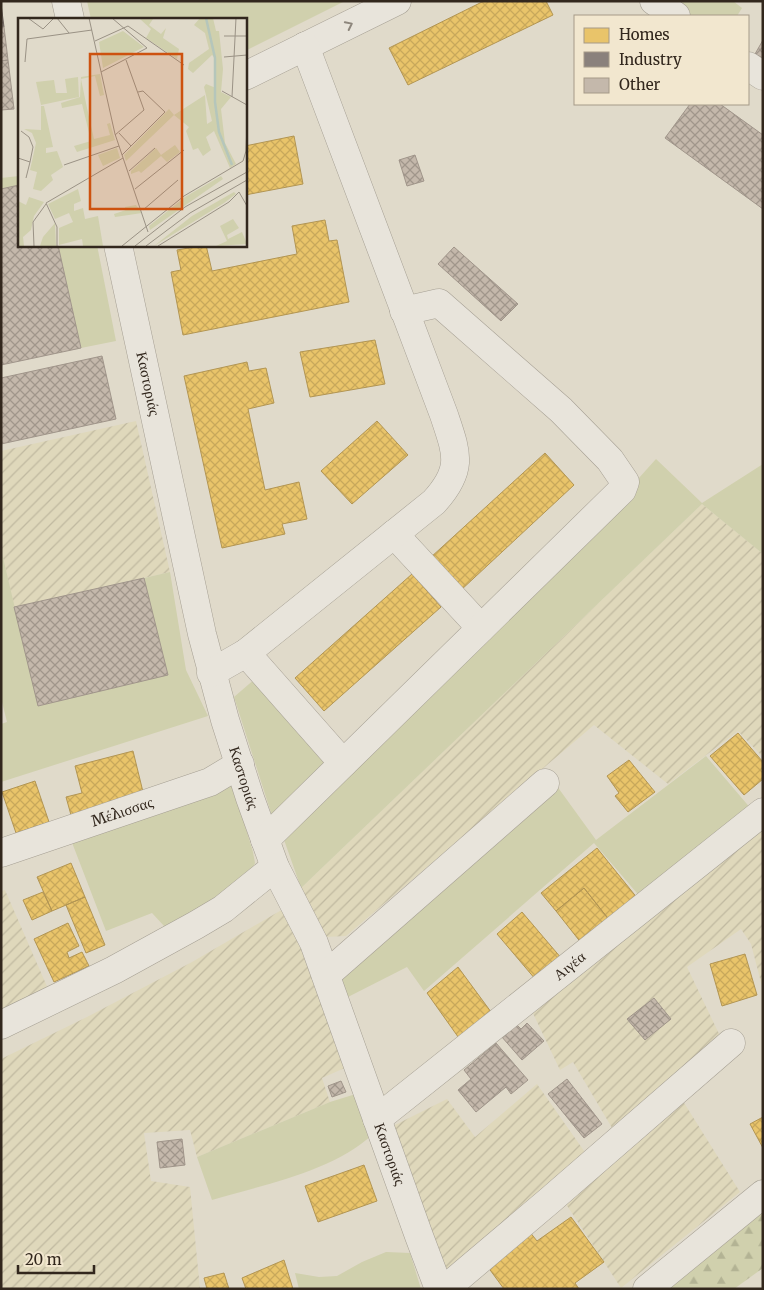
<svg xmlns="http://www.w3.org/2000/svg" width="764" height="1290" font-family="Merriweather,serif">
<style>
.farmland{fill:url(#farmland-furrows)}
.grass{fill:#d0d0ad}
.forest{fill:url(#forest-firs)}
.homes{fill:url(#homes-cross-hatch);stroke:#b29553}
.industry{fill:url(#industry-cross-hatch);stroke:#706660}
.building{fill:url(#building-cross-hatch);stroke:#a0958a}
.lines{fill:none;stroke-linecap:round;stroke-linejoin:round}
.minor-casing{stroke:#a59f93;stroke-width:29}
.minor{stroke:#e8e4db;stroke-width:28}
.oneway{stroke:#8d867c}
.labels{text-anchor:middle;stroke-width:5;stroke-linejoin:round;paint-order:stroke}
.street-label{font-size:15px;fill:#32271d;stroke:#f2e7cf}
.inset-river{fill:none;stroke:#b5c6bb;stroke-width:2.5}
.inset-road{fill:none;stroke:#9a9285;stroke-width:1}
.view{fill:#cd520f;fill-opacity:0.15;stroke:#cd520f;stroke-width:2.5}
.inset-edge{fill:none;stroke:#32271d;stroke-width:2.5}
</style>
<defs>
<pattern id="farmland-furrows" width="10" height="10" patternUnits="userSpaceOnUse" patternTransform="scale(1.25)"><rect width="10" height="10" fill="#dfd8bb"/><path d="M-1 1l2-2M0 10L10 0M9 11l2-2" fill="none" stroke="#c0b9a0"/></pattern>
<pattern id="forest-firs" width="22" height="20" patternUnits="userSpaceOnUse" patternTransform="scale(1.25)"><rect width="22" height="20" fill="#d0d0ad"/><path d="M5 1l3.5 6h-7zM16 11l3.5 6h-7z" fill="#b3b394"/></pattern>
<pattern id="homes-cross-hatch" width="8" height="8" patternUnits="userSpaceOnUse" patternTransform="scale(1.25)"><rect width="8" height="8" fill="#e9c46a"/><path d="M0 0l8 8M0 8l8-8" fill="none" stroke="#c8a85b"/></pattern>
<pattern id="industry-cross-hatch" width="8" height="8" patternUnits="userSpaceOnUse" patternTransform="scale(1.25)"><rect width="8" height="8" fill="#8a817c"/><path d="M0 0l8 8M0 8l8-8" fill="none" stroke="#716a65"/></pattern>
<pattern id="building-cross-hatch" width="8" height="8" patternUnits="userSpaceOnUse" patternTransform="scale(1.25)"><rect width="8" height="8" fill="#c4b8ab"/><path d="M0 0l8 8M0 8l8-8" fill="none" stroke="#a0968b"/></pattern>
</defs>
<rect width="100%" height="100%" fill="#e0daca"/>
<path class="farmland" d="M136 421 170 572 14 607 1 549V451Z
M702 504 763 554V753L761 755 738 731 668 784 594 725 346 936 325 937 301 888Z
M763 821V990L751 944 741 929 687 967 722 1040 615 1133 573 1062 560 1070 530 1007Z
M5 890 49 991 1 1014V891Z
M285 908 301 936 347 1067 322 1078 330 1102 197 1157 190 1130 144 1133 151 1181 190 1187 200 1289H1V1059L87 1017 192 962Z
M537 1084 589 1158 445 1276 389 1128 447 1099 475 1137Z
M681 1098 740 1192 621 1288 562 1198Z"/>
<path class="grass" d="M87 1H345L245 51V19H91Z
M665 1H733L742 8 737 16H685Z
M19 176V185L1 189V178Z
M58 245H97L116 341 81 348Z
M656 459 702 503 763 464V554L702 504 301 888 282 834 594 528Z
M1 549 38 706 167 675 144 578 170 572 186 670 208 716 1 782V724L7 722 1 698Z
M256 678 334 765 273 819 234 697Z
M706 756 752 810 642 899 594 843 424 991 407 967 344 999 339 975 554 782 596 840Z
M231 779 253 852 255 863 251 873 239 887 165 927 152 913 106 931 71 840Z
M359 1093 373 1134C334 1171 263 1185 212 1200L197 1157 330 1102Z
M386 1252 410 1253 421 1289H299L295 1273 319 1277 337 1276 362 1262Z"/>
<path class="forest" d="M763 1212V1268L734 1289H667Z"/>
<path class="homes" d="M484 1H546L553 15 408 85 389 48Z
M294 136 303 184 245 195V146Z
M325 220 329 241 337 240 349 302 183 335 171 272 181 270 177 250 206 245 212 271 297 254 292 226Z
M375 340 385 384 310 397 300 352Z
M247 362 249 371 266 368 274 403 248 409 265 490 299 482 307 519 282 524 285 534 222 548 184 376Z
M377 421 408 455 352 504 321 471Z
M545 453 574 485 460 591 430 558Z
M412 574 441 607 324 711 295 678Z
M738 733 763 762V779L744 795 710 756Z
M133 751 144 796 71 815 66 797 82 793 75 766Z
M629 760 655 792 628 812 615 796 619 793 607 776Z
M35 781 49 822 16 833 2 792Z
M597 848 638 899 610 921 584 888 556 911 541 893Z
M71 863 85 897 52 911 37 877Z
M584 888 610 921 582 944 556 911Z
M43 892 52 911 32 920 23 900Z
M85 897 105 945 86 953 66 905Z
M522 912 562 959 536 980 497 934Z
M68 923 79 946 67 952 69 958 82 952 89 966 54 982 34 939Z
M745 954 757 995 722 1006 710 964Z
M458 967 494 1016 461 1041 427 993Z
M763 1117V1148L750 1124Z
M364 1165 377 1201 318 1222 305 1186Z
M571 1217 604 1262 575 1283 579 1289H504L485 1263 529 1231 537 1241Z
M284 1260 293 1289H246L242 1278Z
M224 1273 229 1289H207L204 1278Z"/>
<path class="industry" d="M1 4 4 27H1Z"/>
<path class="building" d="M1 27H4L8 60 1 61Z
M763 40V58L755 54Z
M8 60 14 109 1 110V61Z
M690 104H720L763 135V209L665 138Z
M415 155 424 181 407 186 399 160Z
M19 185V245H58L81 348 1 365V189Z
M454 247 518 304 501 321 438 264Z
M102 356 116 419 1 444V378Z
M144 578 168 675 38 706 14 607Z
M654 998 671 1019 645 1040 627 1019Z
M527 1023 544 1041 522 1060 501 1036 516 1024 521 1029Z
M496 1043 528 1080 511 1094 506 1087 476 1112 458 1090 471 1079 464 1070Z
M567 1079 602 1124 584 1138 548 1094Z
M341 1081 346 1092 332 1097 328 1086Z
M182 1139 185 1165 160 1168 157 1142Z"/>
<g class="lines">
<defs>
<g id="minor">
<path d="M66 1 70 19"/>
<path d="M654 1 676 16"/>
<path d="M748 66 763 76"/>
<path d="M245 76 397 1"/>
<path id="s1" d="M118 245 202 634 225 720 250 798 275 867 314 943 419 1236 439 1289"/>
<path d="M394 534 481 628"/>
<path d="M246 653 343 763"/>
<path d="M211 673 246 653 434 502C464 469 457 454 444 415L305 46"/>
<path d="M265 840 622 490 625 482 610 460 561 410 439 303 404 311"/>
<path id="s2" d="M1 853 210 782 240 764"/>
<path d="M326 975 545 783"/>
<path d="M1 1025 114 970 196 925 223 909 275 867"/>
<path id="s3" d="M377 1119 763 812"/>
<path d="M445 1289 549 1201 731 1043"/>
<path d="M647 1289 763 1194"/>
</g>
</defs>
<use href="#minor" class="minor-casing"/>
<use href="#minor" class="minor"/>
</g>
<defs><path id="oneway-chevron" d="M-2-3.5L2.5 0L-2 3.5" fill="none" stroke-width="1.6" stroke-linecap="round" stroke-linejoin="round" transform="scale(1.25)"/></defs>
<use class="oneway" href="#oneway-chevron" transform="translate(349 25) rotate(-26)"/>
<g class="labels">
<g class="street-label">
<text dy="5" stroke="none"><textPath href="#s1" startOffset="142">Καστοριάς</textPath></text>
<text dy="5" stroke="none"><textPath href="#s1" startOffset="548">Καστοριάς</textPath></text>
<text dy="5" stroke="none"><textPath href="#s2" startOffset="128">Μέλισσας</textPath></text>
<text dy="5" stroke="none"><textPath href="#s3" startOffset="246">Αιγέα</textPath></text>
<text dy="5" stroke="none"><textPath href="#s1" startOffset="952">Καστοριάς</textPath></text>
</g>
</g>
<g transform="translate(18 18)">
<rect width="229" height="229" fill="#e0daca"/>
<path d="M182 0H195L198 13H201L205 51 203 74 213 79 203 91 207 125 218 146 212 150 196 113 188 119 193 132 185 138 180 130 175 132 168 113 171 109 156 97 108 143 106 137 151 91 156 97 187 77 189 106 194 103 186 69 188 66 198 70V41L194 37 175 55 170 51 171 45 191 31 187 15 176 7ZM122 1H135L131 7 143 16 148 10 145 20 161 31 159 41 128 20 133 11ZM105 13 126 29 85 50 81 24ZM82 56 86 77 82 78 77 58 63 61 69 90 76 121 92 117 89 106 92 105 97 122 59 134 56 128 73 123 64 86 44 90 43 85 62 79 63 59ZM60 59 61 79 23 87 18 64 36 62 38 75H49L47 61ZM23 88H26L35 129 28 130V135L39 133 45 149 33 157 35 162 23 173 15 171 19 154 12 152 18 125 14 115 6 111 23 112ZM157 127 162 134 149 144 143 138 123 155 121 153 113 156V153L138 130 143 137ZM99 130 102 140 85 148 80 137ZM60 171 63 183 56 186V193L65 190 67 201 80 198 85 228H65L64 221 41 227V210L55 204 51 195 37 201 30 186ZM11 179 26 184 16 198 13 212 5 219 6 228H0V183L8 187ZM118 187 124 195 97 199 96 196 108 192 107 189ZM215 201 221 210 209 217 210 221 224 214 229 226 198 228 209 223 202 208ZM37 205 38 228H22L25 219Z" fill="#d0d0ad"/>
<path d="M203 158 205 161 132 212 131 208 167 179ZM216 174 218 176 206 185 136 228 174 198Z" fill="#d0d0ad"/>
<path class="inset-river" d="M188 0 197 40V84L201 114 214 147"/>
<path class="inset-road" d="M10 0 25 11 36 0M39 0 51 15M71 0 97 116 130 214M206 18H229M77 23 110 8 166 47M206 39 229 37M7 44 9 21 74 12M83 54 129 30 94 0M204 73 229 87M214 79 218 0M101 115 113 128M97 117 126 92 108 42M104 137 147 94 125 73 120 74M0 140 12 144 15 129 11 119 3 113M46 147 101 128M111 153 137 130M8 160 12 144M117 171 166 132M125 192 160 162M16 228 15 204 28 186M39 228V209L28 185 105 140M104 228 166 178 225 143 228 133 229 105M117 228 167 189 229 154M128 228 172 195 229 162M140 228 211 184 221 174 229 188"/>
<path class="view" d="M72 36H164V191H72Z"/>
<rect width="229" height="229" class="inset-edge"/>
</g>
<rect width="764" height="1290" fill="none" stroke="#32271d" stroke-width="5"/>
<rect x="574" y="15" width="175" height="90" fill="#f2e7cf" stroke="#a59a88"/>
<rect x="584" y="28" width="25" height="15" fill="#e9c46a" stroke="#a59a88"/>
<text x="619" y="40" font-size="15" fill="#32271d">Homes</text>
<rect x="584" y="52" width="25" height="15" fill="#8a817c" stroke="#a59a88"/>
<text x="619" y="65" font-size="15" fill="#32271d">Industry</text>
<rect x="584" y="78" width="25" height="15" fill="#c4b8ab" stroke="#a59a88"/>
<text x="619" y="90" font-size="15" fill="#32271d">Other</text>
<path d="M18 1265v8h76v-8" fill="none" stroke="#32271d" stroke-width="2.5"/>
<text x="25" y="1265" font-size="15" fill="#32271d" stroke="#f2e7cf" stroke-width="4" paint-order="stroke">20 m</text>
</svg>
